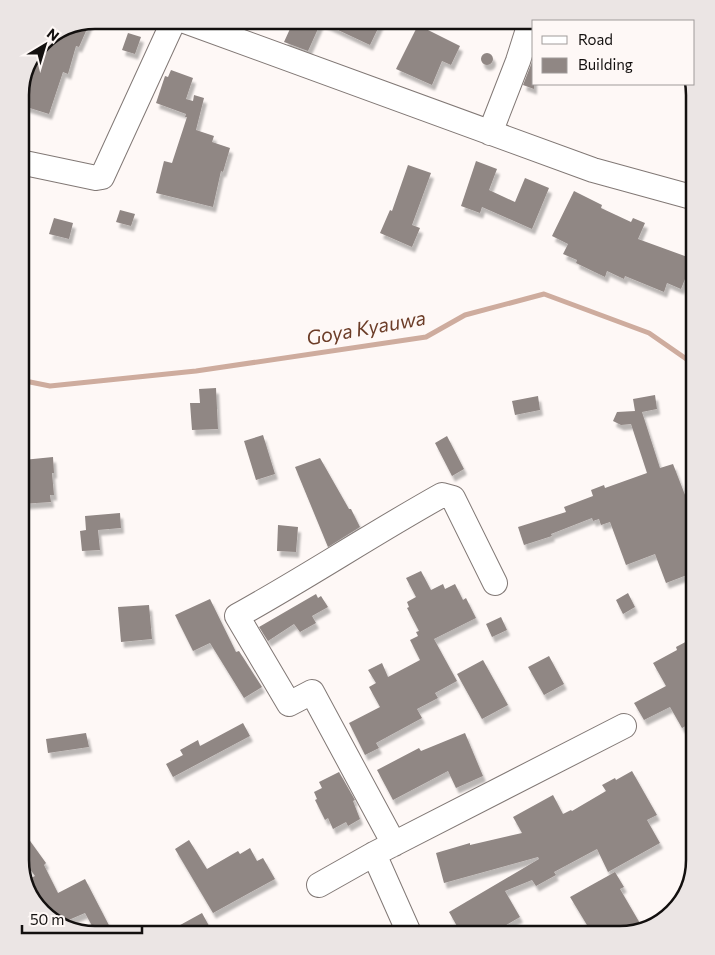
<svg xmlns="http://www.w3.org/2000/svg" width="715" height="955" font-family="Commissioner,sans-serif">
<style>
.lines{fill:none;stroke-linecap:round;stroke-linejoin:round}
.stream{stroke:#ceac9e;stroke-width:5}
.building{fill:#908784;filter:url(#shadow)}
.minor-casing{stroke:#817875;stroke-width:26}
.minor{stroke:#fff;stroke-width:24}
.labels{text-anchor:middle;stroke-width:4;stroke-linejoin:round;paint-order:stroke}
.water-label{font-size:20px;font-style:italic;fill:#6c3d28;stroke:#fef8f6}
.rim{fill:none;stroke:#13100f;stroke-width:2.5}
</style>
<defs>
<filter id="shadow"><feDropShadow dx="3" dy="5.5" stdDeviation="1" flood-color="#0004"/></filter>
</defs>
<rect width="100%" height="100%" fill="#fef8f6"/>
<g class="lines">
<path class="stream" d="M20 380 50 386 196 371 426 337 465 315 544 294 649 333 695 365"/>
</g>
<path class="building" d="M294 20H382L370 45 321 22 308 51 284 42Z
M90 22 79 47 76 46 68 74 63 72 49 114 20 105V98L28 74 45 39Z
M418 25 460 46 451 65 442 61 432 85 396 69Z
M128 33 141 37 135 54 122 50Z
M481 59a6 6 0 1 1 12 0a6 6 0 1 1-12 0Z
M534 57V89L523 85Z
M171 70 193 78 186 99 193 101 194 95 204 98 196 130 214 136 212 142 230 148 223 172 221 171 213 207 156 193 164 161 172 163 187 117H185L186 114 156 103 165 76 168 77Z
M476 161 497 169 489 190 515 202 525 178 549 188 532 229 482 207 480 213 461 206Z
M408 165 431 173 412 225 420 228 412 247 380 233 390 210 392 211Z
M574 191 602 205 601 208 631 222 633 218 645 223 638 239 693 259 681 289 667 283 664 292 625 276 624 279 607 271 605 277 576 263 577 260 563 254 568 244 552 236Z
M120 210 135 214 131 226 116 222Z
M54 218 73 223 69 239 49 234Z
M216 388 218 429 192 430 190 403H200L199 389Z
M655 395 657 409 642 412 660 468 673 464 692 513 695 512V572L666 583 655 554 626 565 610 522 601 525 599 519 593 521 592 518 551 534 552 536 524 545 518 527 566 512 564 507 593 496 591 490 604 485 605 488 647 473 631 424 621 425 613 421 617 412 635 411 633 399Z
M538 396 540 410 515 415 512 401Z
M263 435 275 474 256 480 244 441Z
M447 436 464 469 452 476 435 443Z
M53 457 54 473H52L54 495H50L51 502 22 504 20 490H26L23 460Z
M320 458 349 509H351L360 527 328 547 295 467Z
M120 513 121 528 98 530 100 550 82 551 80 531 86 530 85 516Z
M278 525 298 527 296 552 277 551Z
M421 571 431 590 443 584 445 589 455 584 463 600 466 598 476 618 434 639 457 681 435 693 438 698 417 709 422 718 376 743 379 748 365 755 349 723 380 707 369 687 376 683 368 670 382 663 388 677 420 660 410 640 418 636 416 632 419 631 407 608 409 607 407 602 416 597 406 578Z
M628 593 635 607 623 614 616 600Z
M316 594 318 598 321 596 328 607 312 616 316 623 300 632 294 624 268 641 259 627Z
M210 599 236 652 239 651 262 687 244 698 210 643 193 651 175 615Z
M149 605 152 639 121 642 118 607Z
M501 617 507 630 492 637 486 624Z
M695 637V721L682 728 670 707 644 720 634 703 666 686 653 663 677 650 676 647Z
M549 656 564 684 544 695 528 667Z
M483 660 508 705 482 719 457 674Z
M243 723 250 736 173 777 166 764 183 755 180 750 198 740 200 746Z
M86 733 89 747 48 753 46 739Z
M465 733 483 776 456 788 448 771 393 800 377 770 419 748 421 751Z
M632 771 657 815 647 820 660 843 608 872 597 849 554 872 556 875 536 886 532 880 505 891 520 917 489 935H462L449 912 539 859 538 857 444 883 436 853 470 843V845L522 833 513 817 553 795 563 814 571 810 572 811 606 791 602 785 615 778 616 780Z
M339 772 355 800 353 801 360 819 348 826 346 822 333 829 328 818 325 820 315 800 317 799 314 792 322 788 319 782Z
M20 827 46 863 44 865 58 893 85 879 114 935H97L85 913 57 925 32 902 26 880 35 876 20 855Z
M189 840 207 869 238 851 240 854 250 848 257 861 263 858 275 879 213 913 175 849Z
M615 872 624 887 620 889 641 925 638 928 639 930 621 935H593L570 897Z
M202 913 214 935H162Z"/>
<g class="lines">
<defs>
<path id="minor" d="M182 20 593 170 695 198
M490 133 518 61 531 20
M20 162 96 178 102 177 174 20
M394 844 312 692 289 704 237 616C306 578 372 534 442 495L453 498 495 583
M374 854 410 935
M319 885 374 854 624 726"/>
</defs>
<use href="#minor" class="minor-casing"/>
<use href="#minor" class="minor"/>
</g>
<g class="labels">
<g class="water-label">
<text transform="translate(366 328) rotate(-10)" y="7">Goya Kyauwa</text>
</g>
</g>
<path d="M0 0H715V955H0ZM95 29H620A66 66 0 0 1 686 95V860A66 66 0 0 1 620 926H95A66 66 0 0 1 29 860V95A66 66 0 0 1 95 29Z" fill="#ebe5e4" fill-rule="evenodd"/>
<path class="rim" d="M95 29H620A66 66 0 0 1 686 95V860A66 66 0 0 1 620 926H95A66 66 0 0 1 29 860V95A66 66 0 0 1 95 29Z"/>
<rect x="532" y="20" width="162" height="65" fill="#fef8f6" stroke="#a09b9a"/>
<rect x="542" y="36" width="25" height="8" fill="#ffffff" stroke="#a09b9a"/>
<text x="578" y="45" font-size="15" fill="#13100f">Road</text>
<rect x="542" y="58" width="25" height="15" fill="#908784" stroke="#a09b9a"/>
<text x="578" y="70" font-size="15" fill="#13100f">Building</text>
<g transform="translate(45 45) rotate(38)" stroke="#fef8f6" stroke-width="4" paint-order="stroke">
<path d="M0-4L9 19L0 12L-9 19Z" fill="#13100f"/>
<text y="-8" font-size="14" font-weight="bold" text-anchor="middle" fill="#13100f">N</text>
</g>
<path d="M22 925v8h120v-8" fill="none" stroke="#13100f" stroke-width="2.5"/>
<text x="30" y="925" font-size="15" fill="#13100f" stroke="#fef8f6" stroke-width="4" paint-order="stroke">50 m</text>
</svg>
